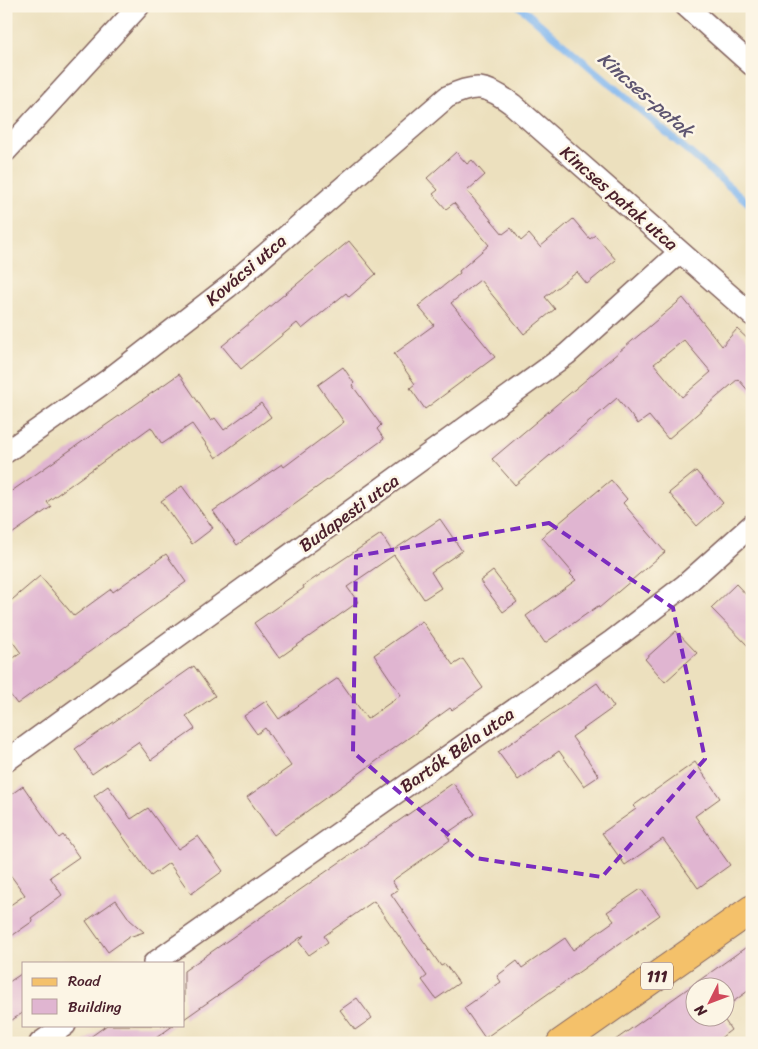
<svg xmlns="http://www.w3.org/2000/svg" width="758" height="1049" font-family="Sriracha,sans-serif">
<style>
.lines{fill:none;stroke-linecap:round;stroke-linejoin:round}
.stream{stroke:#81b7f0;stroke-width:7}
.building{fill:#e0b5d1;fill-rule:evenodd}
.street-casing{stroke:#83635e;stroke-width:24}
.primary-casing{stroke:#83635e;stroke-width:30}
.street{stroke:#fff;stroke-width:21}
.primary{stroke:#f4c16b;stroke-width:28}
.marked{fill:none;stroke:#7b2cbf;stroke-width:4;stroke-dasharray:10 6;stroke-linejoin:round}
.labels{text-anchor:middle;stroke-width:5;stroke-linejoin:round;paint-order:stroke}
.shield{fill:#fcf5e5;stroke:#7f5f63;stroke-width:1}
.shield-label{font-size:16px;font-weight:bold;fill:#4a1f2b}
.street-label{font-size:18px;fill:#4a1f2b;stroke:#fcf5e5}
.water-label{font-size:19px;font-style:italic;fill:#5d5470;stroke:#fcf5e5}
</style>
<rect width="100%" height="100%" fill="#fcf5e5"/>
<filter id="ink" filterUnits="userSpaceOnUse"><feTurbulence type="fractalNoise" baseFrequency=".02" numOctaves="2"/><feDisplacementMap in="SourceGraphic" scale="10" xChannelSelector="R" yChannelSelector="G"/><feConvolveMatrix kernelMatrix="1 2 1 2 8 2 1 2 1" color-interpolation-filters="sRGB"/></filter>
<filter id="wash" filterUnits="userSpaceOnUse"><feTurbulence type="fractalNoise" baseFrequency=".0096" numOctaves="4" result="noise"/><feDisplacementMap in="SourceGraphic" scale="20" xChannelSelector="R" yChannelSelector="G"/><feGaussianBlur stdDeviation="1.12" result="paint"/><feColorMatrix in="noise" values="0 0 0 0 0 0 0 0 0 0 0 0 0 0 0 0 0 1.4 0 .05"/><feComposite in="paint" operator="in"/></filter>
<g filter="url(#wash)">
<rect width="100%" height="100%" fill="#ece0be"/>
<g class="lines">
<path class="stream" d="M519 6 752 206"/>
</g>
<g id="blocks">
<path class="building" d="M456 152 467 164 472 160 485 175 467 191 503 234 511 228 521 241 529 234 540 247 573 219 590 239 595 235 616 260 587 284 577 272 545 297 555 309 524 334 480 280 451 303 495 357 425 409 410 388 415 384 394 354 434 325 418 306 460 273 459 271 489 245 454 203 446 209 433 194 438 190 427 178Z
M349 241 376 274 349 297 346 293 302 329 297 323 241 369 222 346Z
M683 298 722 346 737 329 752 343V395L738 379 668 439 649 416 638 424 617 398 515 485 492 459ZM684 340 711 372 682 397 654 364Z
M343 367 354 383 352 385 381 425 377 429 384 439 237 545 213 511 282 464 284 467 344 422 318 385Z
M179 374 211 421 215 418 224 430 261 403 271 417 216 458 192 424 162 444 151 427 47 502 51 507 6 538V495Z
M696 471 723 503 697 526 669 493Z
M611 480 627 499 623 503 665 552 599 608 598 606 545 643 526 616 576 580 570 574 572 572 542 537Z
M182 486 213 528 192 544 161 501Z
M440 519 462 551 431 572 441 588 424 599 394 555 347 587 358 602 279 658 254 623 304 588 303 586 381 534 392 551Z
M166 554 186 582 17 704 6 689V663L21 653 6 633V605L40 576 74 616 111 589 113 592Z
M493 571 517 602 503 612 480 581Z
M736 584 752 601V650L711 608Z
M422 621 453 665 463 659 483 688 452 710 450 708 274 835 247 797 291 766 265 728 257 734 244 716 266 701 279 719 338 678 367 719 401 695 374 655Z
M676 631 697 653 665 682 645 659Z
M194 666 215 696 186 716 195 729 151 760 138 742 92 774 75 749Z
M597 683 614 707 572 737 599 776 584 786 559 751 518 780 498 752Z
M695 762 720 798 695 816 730 865 698 888 663 839 625 865 602 833 636 809 633 806Z
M453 783 475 814 446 834 450 840 392 881 398 890 391 894 441 966 445 964 459 983 436 999 422 980 427 976 374 901 324 936 328 942 309 955 299 942 304 935 184 1019V971Z
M23 786 59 838 63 835 79 857 50 877 62 895 31 918 33 921 6 940V908L25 895 6 869V798Z
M108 786 131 819 148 808 178 849 198 836 223 871 191 894 169 863 151 876 94 796Z
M641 889 660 915 485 1038 464 1008 501 982 497 976 517 961 522 968 565 938 573 950 614 921 607 912Z
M116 900 130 920 144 932 129 937 108 952 86 921Z
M752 943V988L726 1007V986H696V1016H722L731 1030 714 1043H611Z
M24 972V1012L6 1024V984Z
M357 998 372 1018 355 1030 340 1010Z
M107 1025H174L149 1043H82Z"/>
</g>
</g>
<g filter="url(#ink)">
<use href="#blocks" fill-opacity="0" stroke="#83635e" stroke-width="1"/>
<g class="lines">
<defs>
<path id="street" d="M686 6 752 65
M6 151 139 6
M6 452 108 380 228 287 447 97C475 83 487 85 512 104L752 315
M6 761 567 354 680 252
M154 963 612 641 685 585 752 525
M40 1043 65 1025"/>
<path id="primary" d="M561 1043 752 909"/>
</defs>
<use href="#street" class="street-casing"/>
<use href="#primary" class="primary-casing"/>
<use href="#street" class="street"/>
<use href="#primary" class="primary"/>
</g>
</g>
<path class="marked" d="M549 523 673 608 705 759 602 877 475 858 353 752 356 556Z"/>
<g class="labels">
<rect class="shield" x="641" y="962.5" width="32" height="27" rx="4"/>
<g class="shield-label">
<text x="657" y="982">111</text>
</g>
<g class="street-label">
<text transform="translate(619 198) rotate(41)" y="6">Kincses patak utca</text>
<text transform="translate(246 270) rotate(-40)" y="6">Kovácsi utca</text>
<text transform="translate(349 513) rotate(-36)" y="6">Budapesti utca</text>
<text transform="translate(457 750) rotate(-35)" y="6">Bartók Béla utca</text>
</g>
<g class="water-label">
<text transform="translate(646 94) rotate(41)" y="7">Kincses-patak</text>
</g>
</g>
<rect width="758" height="1049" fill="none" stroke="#fcf5e5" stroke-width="25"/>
<rect x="22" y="962" width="162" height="65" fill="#fcf5e5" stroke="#b59f9b"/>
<rect x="32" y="978" width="25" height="8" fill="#f4c16b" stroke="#b59f9b"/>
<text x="68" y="986" font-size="15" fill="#4a1f2b">Road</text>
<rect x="32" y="999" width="25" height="15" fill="#e0b5d1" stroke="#b59f9b"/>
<text x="68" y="1012" font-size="15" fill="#4a1f2b">Building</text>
<g transform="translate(710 1002) rotate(228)"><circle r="24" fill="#fcf5e5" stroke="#b59f9b"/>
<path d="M0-4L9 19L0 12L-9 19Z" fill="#d1495b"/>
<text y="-8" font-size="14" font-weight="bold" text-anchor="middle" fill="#4a1f2b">N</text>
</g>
</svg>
